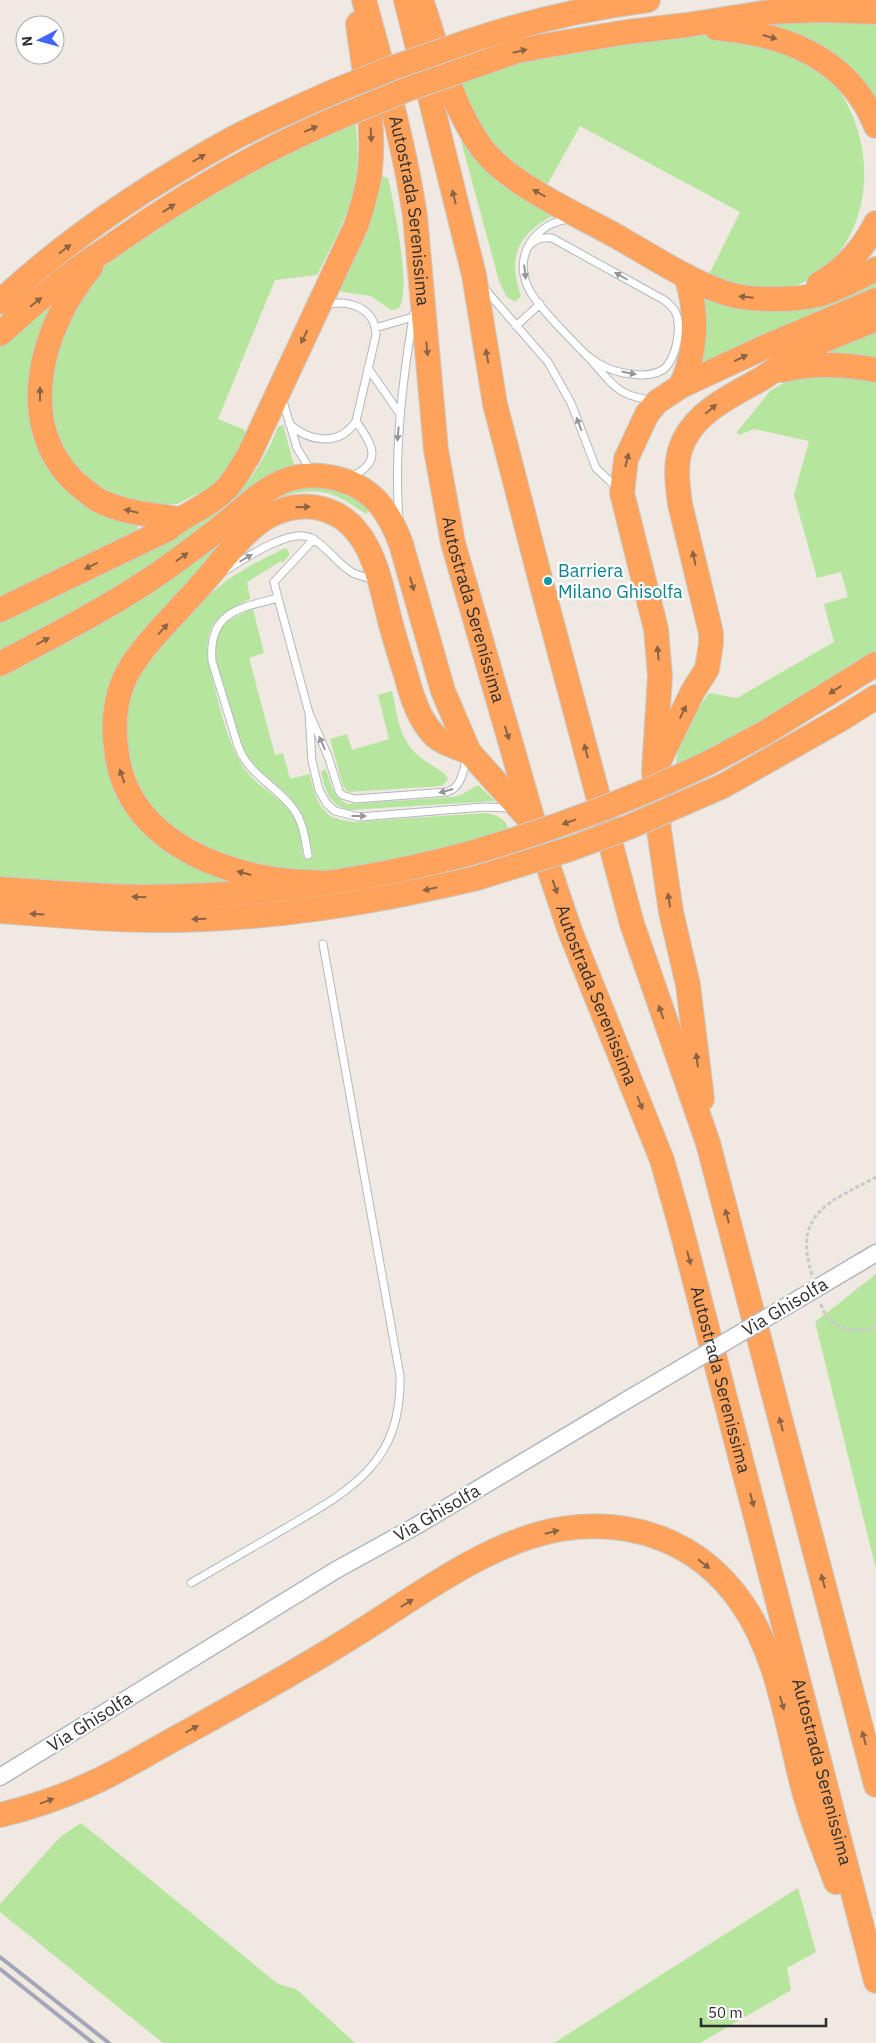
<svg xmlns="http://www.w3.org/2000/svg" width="876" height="2043" font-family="'IBM Plex Sans',sans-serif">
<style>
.green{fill:#b6e59e}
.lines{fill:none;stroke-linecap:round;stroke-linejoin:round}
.service-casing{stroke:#b4b7c1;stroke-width:9}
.tertiary-casing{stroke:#b4b7c1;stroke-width:19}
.motorway-casing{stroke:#c9c9c9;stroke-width:26}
.path{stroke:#c9c9c9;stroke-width:3;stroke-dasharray:4 2.5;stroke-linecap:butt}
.service{stroke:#fff;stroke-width:7}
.tertiary{stroke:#fff;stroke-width:16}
.motorway{stroke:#ffa35c;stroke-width:24}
.rail{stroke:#a3a6b8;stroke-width:4}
.tertiary-bridge-casing{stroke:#b4b7c1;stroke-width:19;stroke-linecap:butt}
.motorway-bridge-casing{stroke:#c9c9c9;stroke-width:26;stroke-linecap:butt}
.tertiary-bridge{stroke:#fff;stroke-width:16}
.motorway-bridge{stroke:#ffa35c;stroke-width:24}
.oneway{fill:#8c6343}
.oneway2{fill:#969696}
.culture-dot{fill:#0f9aa8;stroke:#fff;stroke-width:2}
.labels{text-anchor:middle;stroke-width:4.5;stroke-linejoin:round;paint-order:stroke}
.street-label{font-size:18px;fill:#2e2e2e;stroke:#fff}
.culture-label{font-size:18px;fill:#0d838f;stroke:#fff;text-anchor:start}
</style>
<rect width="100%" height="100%" fill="#efe9e1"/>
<path class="green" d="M876 21V111L764 24Z
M706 35C749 41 799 49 832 81 876 136 876 219 826 268 812 278 797 288 779 290 755 292 731 283 708 277L740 212 580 126 546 187 521 172 479 131 456 80 516 61 656 36Z
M355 120C359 145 359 172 352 197 346 220 328 253 317 275L275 280 218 419 245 430 247 435 235 458 222 475 207 489 177 504 139 505 98 491 60 449 48 385 67 319 97 274 117 253 183 205Z
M465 139 554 215C518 234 507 256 521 296L515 302 506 296 499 281 461 141Z
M382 176 388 178C393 199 413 296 398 309L391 310 371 296 344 292 340 291 339 288Z
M876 277V292L696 366 706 297C739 305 774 316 809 308 827 304 858 286 876 277Z
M56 295 34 430 137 524 138 532 0 602V344Z
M876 328V362L838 358 819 352Z
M834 374 876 380V652L826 687 675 768C679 738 692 717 709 693L737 698 834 642 824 604 848 597 841 572 817 578 794 495 809 441 754 429 739 435 737 432 771 390 790 380Z
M283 425 295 469 164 561 0 655V619L219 510C249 484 263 464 278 427Z
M307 483C328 487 359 490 368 512L366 514C359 510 353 505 346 501 320 486 295 490 270 502L141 641 112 776 231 879 230 883 127 887 0 879V672L270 496Z
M285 548 289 551V555L283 563 281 561 247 582 250 599C218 615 204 622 208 662 217 694 226 744 246 771 258 787 279 796 291 813 300 825 301 843 303 857L313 856C309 833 303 810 286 793 274 782 259 773 249 759 234 737 224 688 216 661 211 629 225 620 253 609L264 653 249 658 275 755 283 753 290 779 309 774 315 794 321 807 330 816 341 820 354 822 485 813C497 815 505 818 509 830L507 833 350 872 309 873 244 863 187 840 143 801 124 750 127 703 135 680 150 656 204 599 227 580 253 564Z
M392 691C396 709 398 731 410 747 419 761 444 769 448 779L442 786 348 792 343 786 330 739 347 734 352 750 389 739 378 695Z
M325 769C333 783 330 798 349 804L453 797 461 795 478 785 495 801 349 810C329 805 325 790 321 772Z
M876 1274V1569L815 1322Z
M81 1823 278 1984 296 1989 355 2043H163L0 1912V1904L60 1837Z
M798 1888 816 1952 787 1968 791 1990 700 2043H554Z"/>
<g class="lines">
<defs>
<path id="service" d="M569 219C537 223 514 253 527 285 534 304 575 343 591 360 600 370 609 383 620 390 629 397 642 398 652 401
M527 248C534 240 540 237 552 238L664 300C668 303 672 306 675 311 682 325 677 354 667 366 654 381 621 374 605 367 598 364 592 359 585 354
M483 287 548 362 571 403 596 468 617 488
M325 305C348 299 375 307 376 335L356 421C372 445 384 461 351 477
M516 326 540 304
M375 328 413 317 414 313
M368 368 400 414
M282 398 297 448 311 471
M289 424C310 442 339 447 356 421
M399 520C394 452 402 384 413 317
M226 570C244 559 291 527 311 538 327 546 337 564 353 573 360 576 368 578 375 580
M278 598 274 582 314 539
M467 757C463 771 462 787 447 792L355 799 342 795 339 791 328 756 309 713 312 761 319 790 327 804 335 811 359 817 484 807 512 808
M308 855C305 839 303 820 292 807 275 785 248 774 238 746L212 661C208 612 239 608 278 598L309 713
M191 1583C222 1565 253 1547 284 1529 351 1490 402 1463 400 1376L323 944"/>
<path id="tertiary" d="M861 1262 876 1253
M0 1777 336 1570 416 1526 622 1403"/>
<g id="motorway">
<path id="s1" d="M364 0C383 71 404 142 415 216L436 450 453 543 534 824 570 931 662 1160 679 1220 876 1981"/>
<path d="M406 0 474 275 495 404 541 582 632 924 708 1143 876 1785"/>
<path d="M421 0C438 49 450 103 481 147 508 184 575 213 616 236 650 255 703 291 742 297 761 300 798 300 817 295 837 290 857 278 876 269"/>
<path d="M716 28C785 34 849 58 876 126"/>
<path d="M467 42C526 22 586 8 648 0"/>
<path d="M474 66 517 51 549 45 627 32 687 25 769 12 821 10 876 12"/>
<path d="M91 267C41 326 13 425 77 484 84 489 91 496 98 500 123 513 152 515 180 519"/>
<path d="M819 284C845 269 863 249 876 223"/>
<path d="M0 302C68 238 150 184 232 139 266 121 301 106 335 91"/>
<path d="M0 334C24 312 49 290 76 270 89 260 103 252 117 242 188 192 262 150 342 116"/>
<path d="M782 370C813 363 845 364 876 370"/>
<path d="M681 386C697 351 698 312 686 276"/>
<path d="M0 610 168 529C186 513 210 506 227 488 235 479 242 466 249 455L356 226C362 208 368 189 370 170 375 123 364 71 358 24"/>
<path d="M0 664C53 636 108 608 158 574 181 558 203 541 225 524 263 492 287 464 342 480 375 490 390 514 401 544L443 691 469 752 531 821"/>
<path d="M659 761 693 691 707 669 711 644V633L680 504C677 482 674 460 684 440 699 410 733 395 761 379 774 371 786 361 799 353 822 339 851 330 876 319"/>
<path d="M710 762 766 732 876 664"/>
<path d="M723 786 841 719 876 697"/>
<path d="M327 883C305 882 283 882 262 877 197 864 127 828 117 755 113 731 114 705 123 682 136 650 178 612 201 585 222 562 242 531 269 516 285 507 305 504 323 509 370 522 379 577 389 617 394 637 400 656 406 675 412 697 419 721 436 737 444 744 459 748 469 752"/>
<path d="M0 889C47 892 93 896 140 897 251 897 361 882 467 854"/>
<path d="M0 911C52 915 103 920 155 920 264 921 371 903 477 878"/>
<path d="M702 1099 688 985 671 912 659 830 654 771 660 676 656 629 622 493 626 459 647 414 657 402 681 386 765 347 876 300"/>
<path d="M0 1815C29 1808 59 1798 86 1786 121 1771 153 1750 187 1732 243 1701 300 1670 355 1635 416 1597 489 1541 561 1529 633 1518 699 1542 741 1602 779 1656 787 1728 804 1791 812 1821 825 1852 836 1882"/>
</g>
</defs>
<use href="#service" class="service-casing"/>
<use href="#tertiary" class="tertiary-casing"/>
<use href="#motorway" class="motorway-casing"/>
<path class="path" d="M812 1275C792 1212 831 1202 876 1177
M821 1304C829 1331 853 1334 876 1327"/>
<use href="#service" class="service"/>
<use href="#tertiary" class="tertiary"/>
<use href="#motorway" class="motorway"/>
<path class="rail" d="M0 1957 109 2043
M0 1969 93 2043"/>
<defs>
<path id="tertiary-bridge" d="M622 1403 861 1262"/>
<path id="motorway-bridge" d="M335 91 392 68 467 42
M342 116 408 89 474 66
M467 854C551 830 632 800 710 762
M477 878 570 849 629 827 723 786"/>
</defs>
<use href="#tertiary-bridge" class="tertiary-bridge-casing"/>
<use href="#motorway-bridge" class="motorway-bridge-casing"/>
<use href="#tertiary-bridge" class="tertiary-bridge"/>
<use href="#motorway-bridge" class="motorway-bridge"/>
</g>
<defs><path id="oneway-solid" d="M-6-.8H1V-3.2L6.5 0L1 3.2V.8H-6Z" transform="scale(1.25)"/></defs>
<g class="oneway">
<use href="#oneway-solid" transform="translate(770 37) rotate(16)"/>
<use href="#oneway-solid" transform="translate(520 51) rotate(-13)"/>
<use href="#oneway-solid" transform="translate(311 129) rotate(-23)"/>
<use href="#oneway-solid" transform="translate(371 135) rotate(87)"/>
<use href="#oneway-solid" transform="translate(199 158) rotate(-30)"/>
<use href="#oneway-solid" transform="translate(539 193) rotate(-150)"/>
<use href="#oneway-solid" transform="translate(454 197) rotate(-104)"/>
<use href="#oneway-solid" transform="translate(169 208) rotate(-33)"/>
<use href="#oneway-solid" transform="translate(65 249) rotate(-37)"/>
<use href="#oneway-solid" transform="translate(746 297) rotate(-174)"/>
<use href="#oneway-solid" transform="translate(36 302) rotate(-39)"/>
<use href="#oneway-solid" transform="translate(304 337) rotate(116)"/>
<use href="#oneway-solid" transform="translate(427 349) rotate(84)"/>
<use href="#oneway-solid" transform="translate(487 356) rotate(-100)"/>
<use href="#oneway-solid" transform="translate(741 358) rotate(-25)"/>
<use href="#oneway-solid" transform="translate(40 394) rotate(-90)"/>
<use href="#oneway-solid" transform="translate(711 409) rotate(-40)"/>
<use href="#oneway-solid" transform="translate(627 460) rotate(-76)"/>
<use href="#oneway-solid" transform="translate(303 507) rotate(-1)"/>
<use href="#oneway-solid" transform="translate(131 511) rotate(-167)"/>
<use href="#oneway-solid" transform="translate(182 557) rotate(-35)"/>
<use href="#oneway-solid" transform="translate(694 558) rotate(-102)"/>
<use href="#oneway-solid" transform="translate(91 566) rotate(154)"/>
<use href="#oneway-solid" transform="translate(412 584) rotate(74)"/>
<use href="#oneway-solid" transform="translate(163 629) rotate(-48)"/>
<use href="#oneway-solid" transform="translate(43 641) rotate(-28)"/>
<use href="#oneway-solid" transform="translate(658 653) rotate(-95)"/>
<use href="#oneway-solid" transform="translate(835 690) rotate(147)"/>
<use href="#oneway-solid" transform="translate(683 712) rotate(-64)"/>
<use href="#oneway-solid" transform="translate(507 733) rotate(73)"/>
<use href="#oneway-solid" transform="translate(586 751) rotate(-104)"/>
<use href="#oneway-solid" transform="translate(122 776) rotate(-109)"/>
<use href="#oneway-solid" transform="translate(569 822) rotate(160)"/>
<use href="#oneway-solid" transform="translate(244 873) rotate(-165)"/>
<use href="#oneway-solid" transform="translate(555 887) rotate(71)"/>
<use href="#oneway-solid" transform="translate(430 889) rotate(167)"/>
<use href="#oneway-solid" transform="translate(139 897) rotate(-179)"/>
<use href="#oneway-solid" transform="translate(669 900) rotate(-99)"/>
<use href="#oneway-solid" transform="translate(37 914) rotate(-176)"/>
<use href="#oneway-solid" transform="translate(199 919) rotate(178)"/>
<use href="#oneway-solid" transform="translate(661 1012) rotate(-109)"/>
<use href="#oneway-solid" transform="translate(697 1060) rotate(-97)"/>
<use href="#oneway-solid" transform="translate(640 1103) rotate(68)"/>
<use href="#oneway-solid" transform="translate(727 1216) rotate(-105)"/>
<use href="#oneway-solid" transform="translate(689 1258) rotate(75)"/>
<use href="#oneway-solid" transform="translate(781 1424) rotate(-105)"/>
<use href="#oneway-solid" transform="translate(752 1500) rotate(75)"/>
<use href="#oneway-solid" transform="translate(552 1532) rotate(-14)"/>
<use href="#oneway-solid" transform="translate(704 1564) rotate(38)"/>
<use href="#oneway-solid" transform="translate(823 1581) rotate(-105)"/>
<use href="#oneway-solid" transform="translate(407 1603) rotate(-32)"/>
<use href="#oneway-solid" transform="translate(782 1703) rotate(74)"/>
<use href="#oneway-solid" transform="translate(192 1729) rotate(-29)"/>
<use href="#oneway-solid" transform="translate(864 1738) rotate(-105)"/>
<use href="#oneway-solid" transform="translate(47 1801) rotate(-20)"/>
</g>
<g class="oneway2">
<use href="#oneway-solid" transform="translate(525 272) rotate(83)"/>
<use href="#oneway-solid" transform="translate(621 276) rotate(-150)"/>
<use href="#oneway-solid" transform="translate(629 373) rotate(11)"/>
<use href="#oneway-solid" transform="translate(579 424) rotate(-111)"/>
<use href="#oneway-solid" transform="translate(398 434) rotate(95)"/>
<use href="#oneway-solid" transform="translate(246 558) rotate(-30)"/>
<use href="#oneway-solid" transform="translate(322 743) rotate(-114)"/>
<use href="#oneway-solid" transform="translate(446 791) rotate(165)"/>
<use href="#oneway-solid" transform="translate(359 816)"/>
</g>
<circle class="culture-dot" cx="548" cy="581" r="5"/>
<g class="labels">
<g class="street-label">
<text dy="6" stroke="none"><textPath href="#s1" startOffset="216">Autostrada Serenissima</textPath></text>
<text dy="6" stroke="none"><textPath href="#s1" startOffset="621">Autostrada Serenissima</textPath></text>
<text dy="6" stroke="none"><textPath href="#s1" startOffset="1026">Autostrada Serenissima</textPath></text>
<text transform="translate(785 1307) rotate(-31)" y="6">Via Ghisolfa</text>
<text dy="6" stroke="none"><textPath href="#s1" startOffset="1431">Autostrada Serenissima</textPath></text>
<text transform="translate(437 1513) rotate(-30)" y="6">Via Ghisolfa</text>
<text transform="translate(90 1722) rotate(-32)" y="6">Via Ghisolfa</text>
<text dy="6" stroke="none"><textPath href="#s1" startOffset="1836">Autostrada Serenissima</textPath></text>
</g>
<g class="culture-label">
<text x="558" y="577">Barriera<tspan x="558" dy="21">Milano Ghisolfa</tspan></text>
</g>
</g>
<g transform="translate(40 40) rotate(264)"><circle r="24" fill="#ffffff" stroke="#ababab"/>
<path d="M0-4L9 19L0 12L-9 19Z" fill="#4264fb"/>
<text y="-8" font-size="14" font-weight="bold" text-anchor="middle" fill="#2e2e2e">N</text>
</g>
<path d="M701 2018v8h125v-8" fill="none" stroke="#2e2e2e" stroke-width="2.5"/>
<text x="708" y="2018" font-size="15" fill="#2e2e2e" stroke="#ffffff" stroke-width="4" paint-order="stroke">50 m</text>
</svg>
